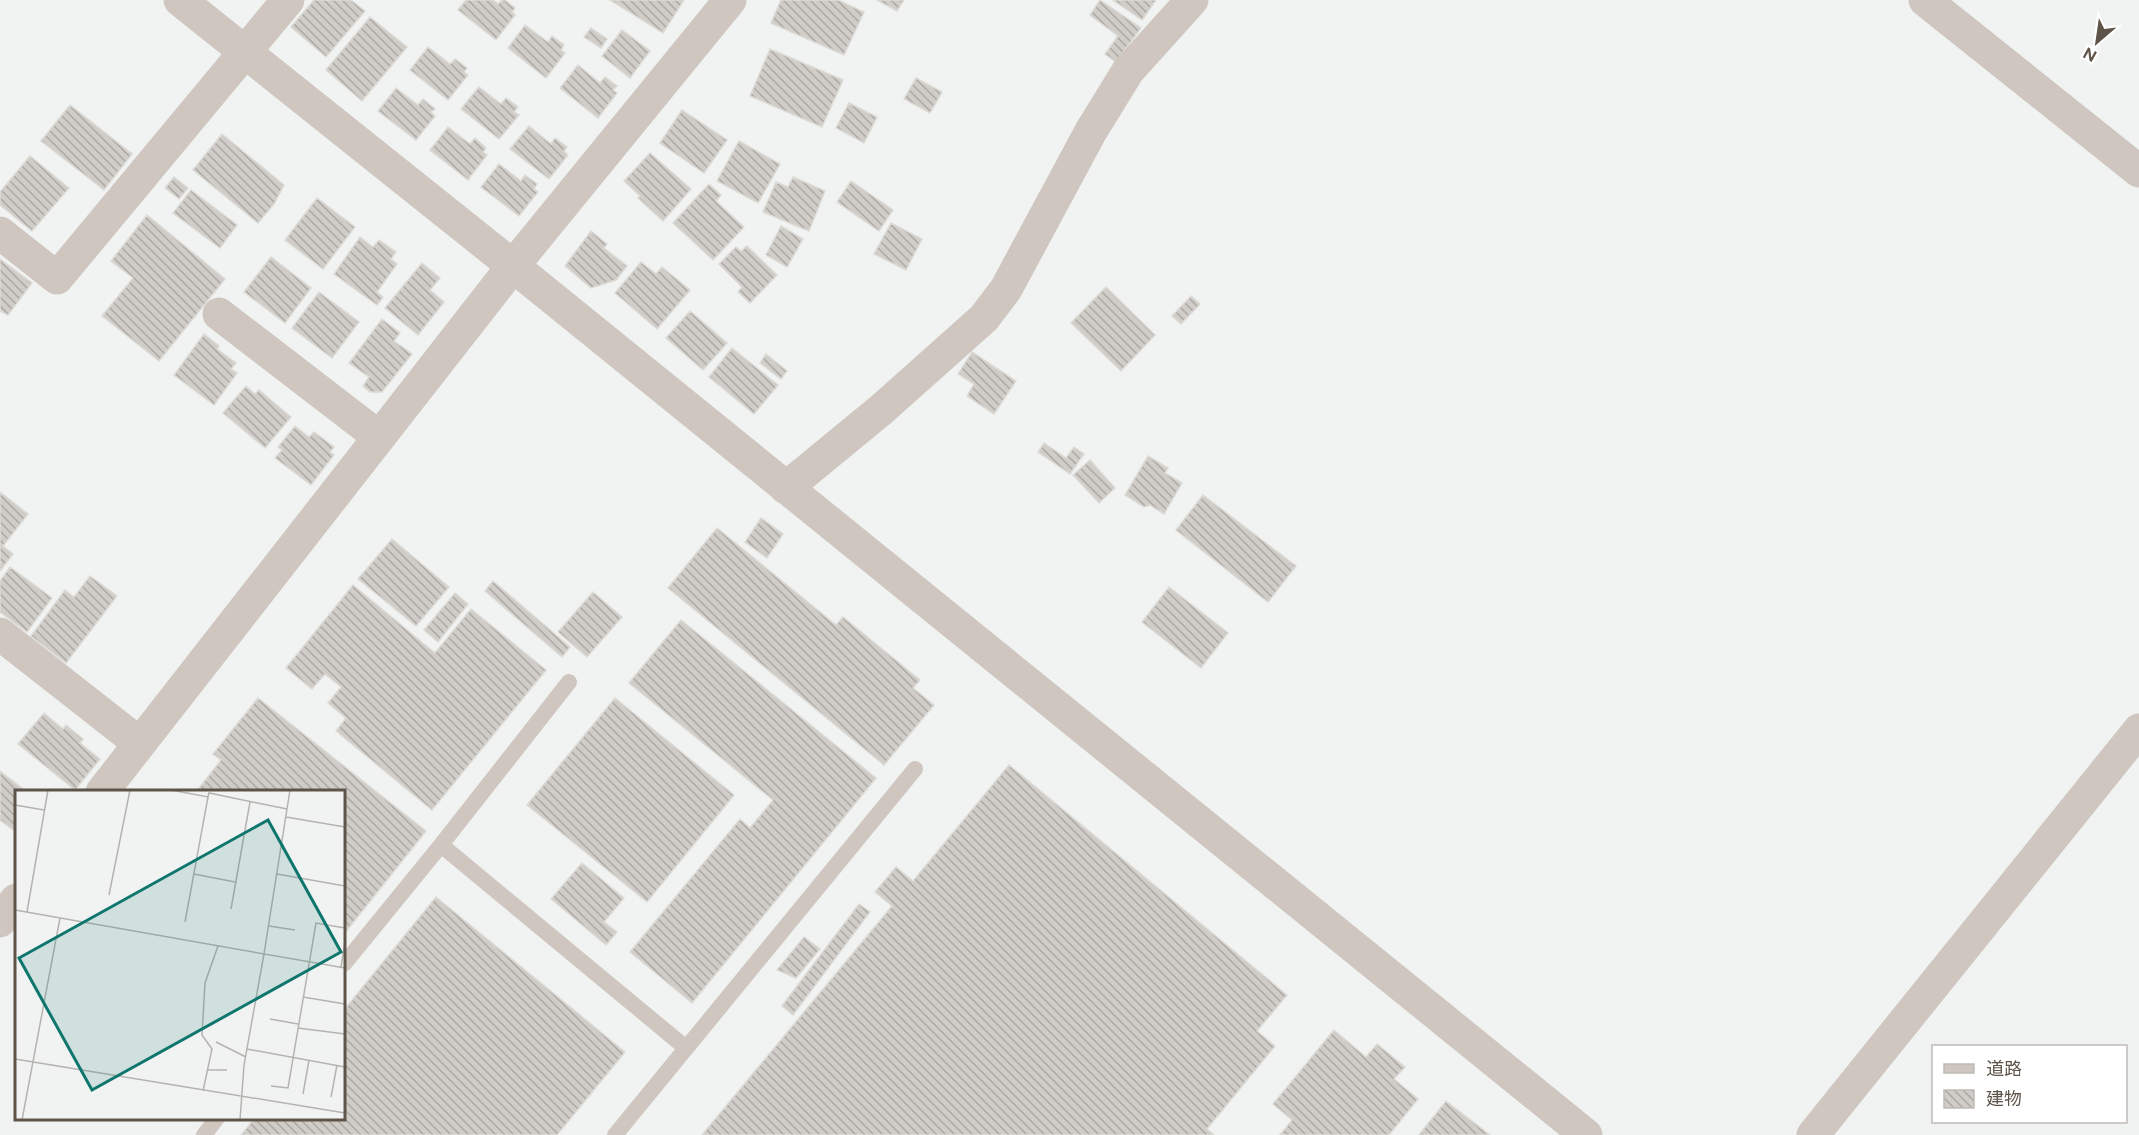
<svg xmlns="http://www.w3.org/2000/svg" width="2139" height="1135" font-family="Figtree,'Noto Sans JP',sans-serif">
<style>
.building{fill:url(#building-back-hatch);stroke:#dcdad5;stroke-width:1.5}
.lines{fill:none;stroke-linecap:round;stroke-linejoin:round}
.service{stroke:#cfc7bf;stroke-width:16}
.minor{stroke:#cfc7bf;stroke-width:33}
.tertiary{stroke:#cfc7bf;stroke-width:33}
.inset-road{fill:none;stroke:#b6b3af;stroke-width:1.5}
.view{fill:#0f766e;fill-opacity:0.15;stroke:#0f766e;stroke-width:3}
.inset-edge{fill:none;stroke:#5e5449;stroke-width:3}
</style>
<defs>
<pattern id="building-back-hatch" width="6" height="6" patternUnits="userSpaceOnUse" patternTransform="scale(1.5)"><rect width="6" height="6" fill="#d0cdc8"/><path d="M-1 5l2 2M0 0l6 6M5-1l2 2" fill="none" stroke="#aca9a4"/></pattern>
</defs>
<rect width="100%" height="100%" fill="#f1f3f3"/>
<path class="building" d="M314 0H351L365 11 326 57 291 27Z
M466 0H493L498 4 502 0H505L515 8 512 12 515 15 496 40 458 10Z
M610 0H684L663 33Z
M781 0H838L864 12 844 55 771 23Z
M877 0H904L897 11Z
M1100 0 1141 28 1116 62 1105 54 1118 36 1090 15Z
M1113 0H1156L1142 20Z
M370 17 407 47 362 101 326 70Z
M525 25 548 42 552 36 564 45 561 50 565 53 546 78 508 48Z
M591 28 607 39 601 48 584 37Z
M622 30 650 51 630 78 602 56Z
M428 47 450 64 455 59 467 68 464 72 468 75 448 100 410 70Z
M770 49 843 80 822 127 750 96Z
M578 65 600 83 605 77 617 86 613 90 617 93 598 118 560 88Z
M916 78 942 92 930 113 904 99Z
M479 87 501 104 506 98 518 107 514 112 519 115 499 139 461 109Z
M396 88 418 105 423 99 435 109 431 112 435 116 416 140 378 111Z
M849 103 877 117 864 143 836 128Z
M70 105 132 154 104 190 41 141Z
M682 110 727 140 704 173 660 143Z
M529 126 551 144 555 138 567 147 564 151 568 155 549 179 510 149Z
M448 127 470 144 475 138 486 148 483 152 487 155 468 180 430 150Z
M222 134 284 185 274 204 258 223 193 170Z
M739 141 780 164 758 203 717 181Z
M650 153 691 189 663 221 638 198 640 196 624 181Z
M30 156 69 188 32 231 0 205V192Z
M499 164 521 181 525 175 537 184 534 189 538 192 519 216 481 187Z
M174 177 188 188 179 199 165 188Z
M793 177 825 191 809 231 763 212 776 182 788 187Z
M851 181 893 210 879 231 837 202Z
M709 184 721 195 716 201 744 227 713 260 673 223Z
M191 190 237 225 220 248 173 213Z
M317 198 355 227 323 269 285 240Z
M147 215 225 279 159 361 102 316 133 278 111 261Z
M891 223 922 239 906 270 874 254Z
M781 226 803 239 787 267 766 255Z
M591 231 607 244 604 248 627 266 616 280 591 288 565 266Z
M360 237 373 247 379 240 396 252 391 259 397 264 377 292 383 297 377 305 334 274Z
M747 246 777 275 750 303 738 292 742 287 719 264 736 247 741 251Z
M271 257 311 288 285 323 244 292Z
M0 259 32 283 8 315 0 311Z
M641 262 656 274 662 267 690 290 657 329 615 293Z
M422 263 440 278 430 290 444 302 418 335 385 308Z
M1106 287 1155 335 1121 371 1071 323Z
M319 292 359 322 332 358 292 328Z
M1191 296 1200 304 1181 324 1172 316Z
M690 311 727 343 703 370 666 338Z
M382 319 400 333 394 341 412 354 382 392H370L363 386 369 377 349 363Z
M204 334 219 346 217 349 236 363 231 369 237 373 214 405 174 375Z
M732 348 778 385 754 414 709 377Z
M972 352 1016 381 994 414 967 396 974 384 958 374Z
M766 354 787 371 781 379 760 363Z
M246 386 255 394 259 390 291 417 265 448 223 413Z
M295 426 309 437 314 432 334 447 330 452 334 455 311 485 275 458 282 450 278 447Z
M1044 443 1066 458 1074 447 1084 454 1070 474 1038 452Z
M1148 456 1168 468 1165 473 1182 483 1164 514 1150 505 1144 507 1125 495Z
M1090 460 1115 488 1099 503 1073 475Z
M0 492 28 514 3 546 13 554 0 571Z
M1203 495 1296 566 1268 602 1176 530Z
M761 518 783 534 767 558 745 542Z
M717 528 836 625 843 617 920 680 913 688 934 705 884 765 668 588Z
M392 539 449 587 416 626 358 579Z
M10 567 52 598 27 632 0 612V581Z
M90 576 117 596 66 663 31 636 65 590 74 597Z
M493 581 570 647 562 657 485 591Z
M353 585 435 653 471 609 546 670 432 810 336 731 346 718 328 703 341 687 325 674 312 689 286 668Z
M1169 587 1228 633 1201 668 1142 622Z
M593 592 622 617 587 657 558 632Z
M455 593 468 604 438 642 424 630Z
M681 620 876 778 692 1003 630 952 740 819 750 828 773 800 629 683Z
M258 698 426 831 344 934V792H196L221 760 213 754Z
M615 698 734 795 647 902 527 805Z
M44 713 63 729 66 725 83 739 80 743 100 759 75 790 18 744Z
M1009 765 1287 995 1257 1031 1275 1046 1207 1129 1214 1135H702L892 906 875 892 896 867 913 881Z
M0 771 27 792H16V832L0 820Z
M582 863 624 898 604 922 617 932 606 945 551 899Z
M436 897 625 1052 557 1135H241L255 1118H344V1010Z
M859 904 870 912 793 1015 782 1006Z
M804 937 820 949 796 978 777 970Z
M1334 1030 1366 1057 1377 1044 1405 1067 1394 1079 1418 1099 1389 1135H1280L1292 1120 1273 1104Z
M1446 1101 1490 1135H1419Z"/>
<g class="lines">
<path class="service" d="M441 845 686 1048
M344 964 441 845 569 682
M204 1135 217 1118
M615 1135 915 769"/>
<path class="minor" d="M730 0 513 266 1586 1135
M1925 0 2139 171
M0 233 57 278 288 0
M219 314 379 437
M786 488 882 409 984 318 1006 289 1091 131 1128 71 1192 0
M0 634 139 743
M1813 1135 2139 730"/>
<path class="tertiary" d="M102 792 513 266 180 0
M0 921 16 900"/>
</g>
<g transform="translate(15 790)">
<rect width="330" height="330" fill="#f1f3f3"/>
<path class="inset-road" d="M156 0 193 7 194 3 272 19M275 0 249 164 330 178M0 15 29 20M271 27 330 37M179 84 220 92M262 84 330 96M94 105 115 0M216 119 235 12M0 120 249 164 229 275 225 330M12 122 33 0M170 132 193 7M254 136 280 140M326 177 330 151M288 207 330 214M255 229 283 234M283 238 330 244M201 252 231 267M232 259 330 277M0 269 330 323M193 280H212M256 296 273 298 301 133 330 138M188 301 197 259 187 245 190 193 203 156M288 304 294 270M316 307 322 275M7 330 45 128"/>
<path class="view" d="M253 30 326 162 77 300 4 168Z"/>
<rect width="330" height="330" class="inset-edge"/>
</g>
<rect x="1932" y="1045" width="195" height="78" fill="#ffffff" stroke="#bfbbb6" stroke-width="1.5"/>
<rect x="1944" y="1064" width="30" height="9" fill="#cfc7bf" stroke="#bfbbb6" stroke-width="1.5"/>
<text x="1986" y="1075" font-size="18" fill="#5e5449">道路</text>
<rect x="1944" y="1090" width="30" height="18" fill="url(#building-back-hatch)" stroke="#bfbbb6" stroke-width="1.5"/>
<text x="1986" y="1105" font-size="18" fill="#5e5449">建物</text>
<g transform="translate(2097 42) rotate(209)" stroke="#ffffff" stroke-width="4.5" paint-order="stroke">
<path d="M0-4.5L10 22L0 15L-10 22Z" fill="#5e5449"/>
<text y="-9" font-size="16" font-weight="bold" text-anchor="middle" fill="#5e5449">N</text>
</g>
</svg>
